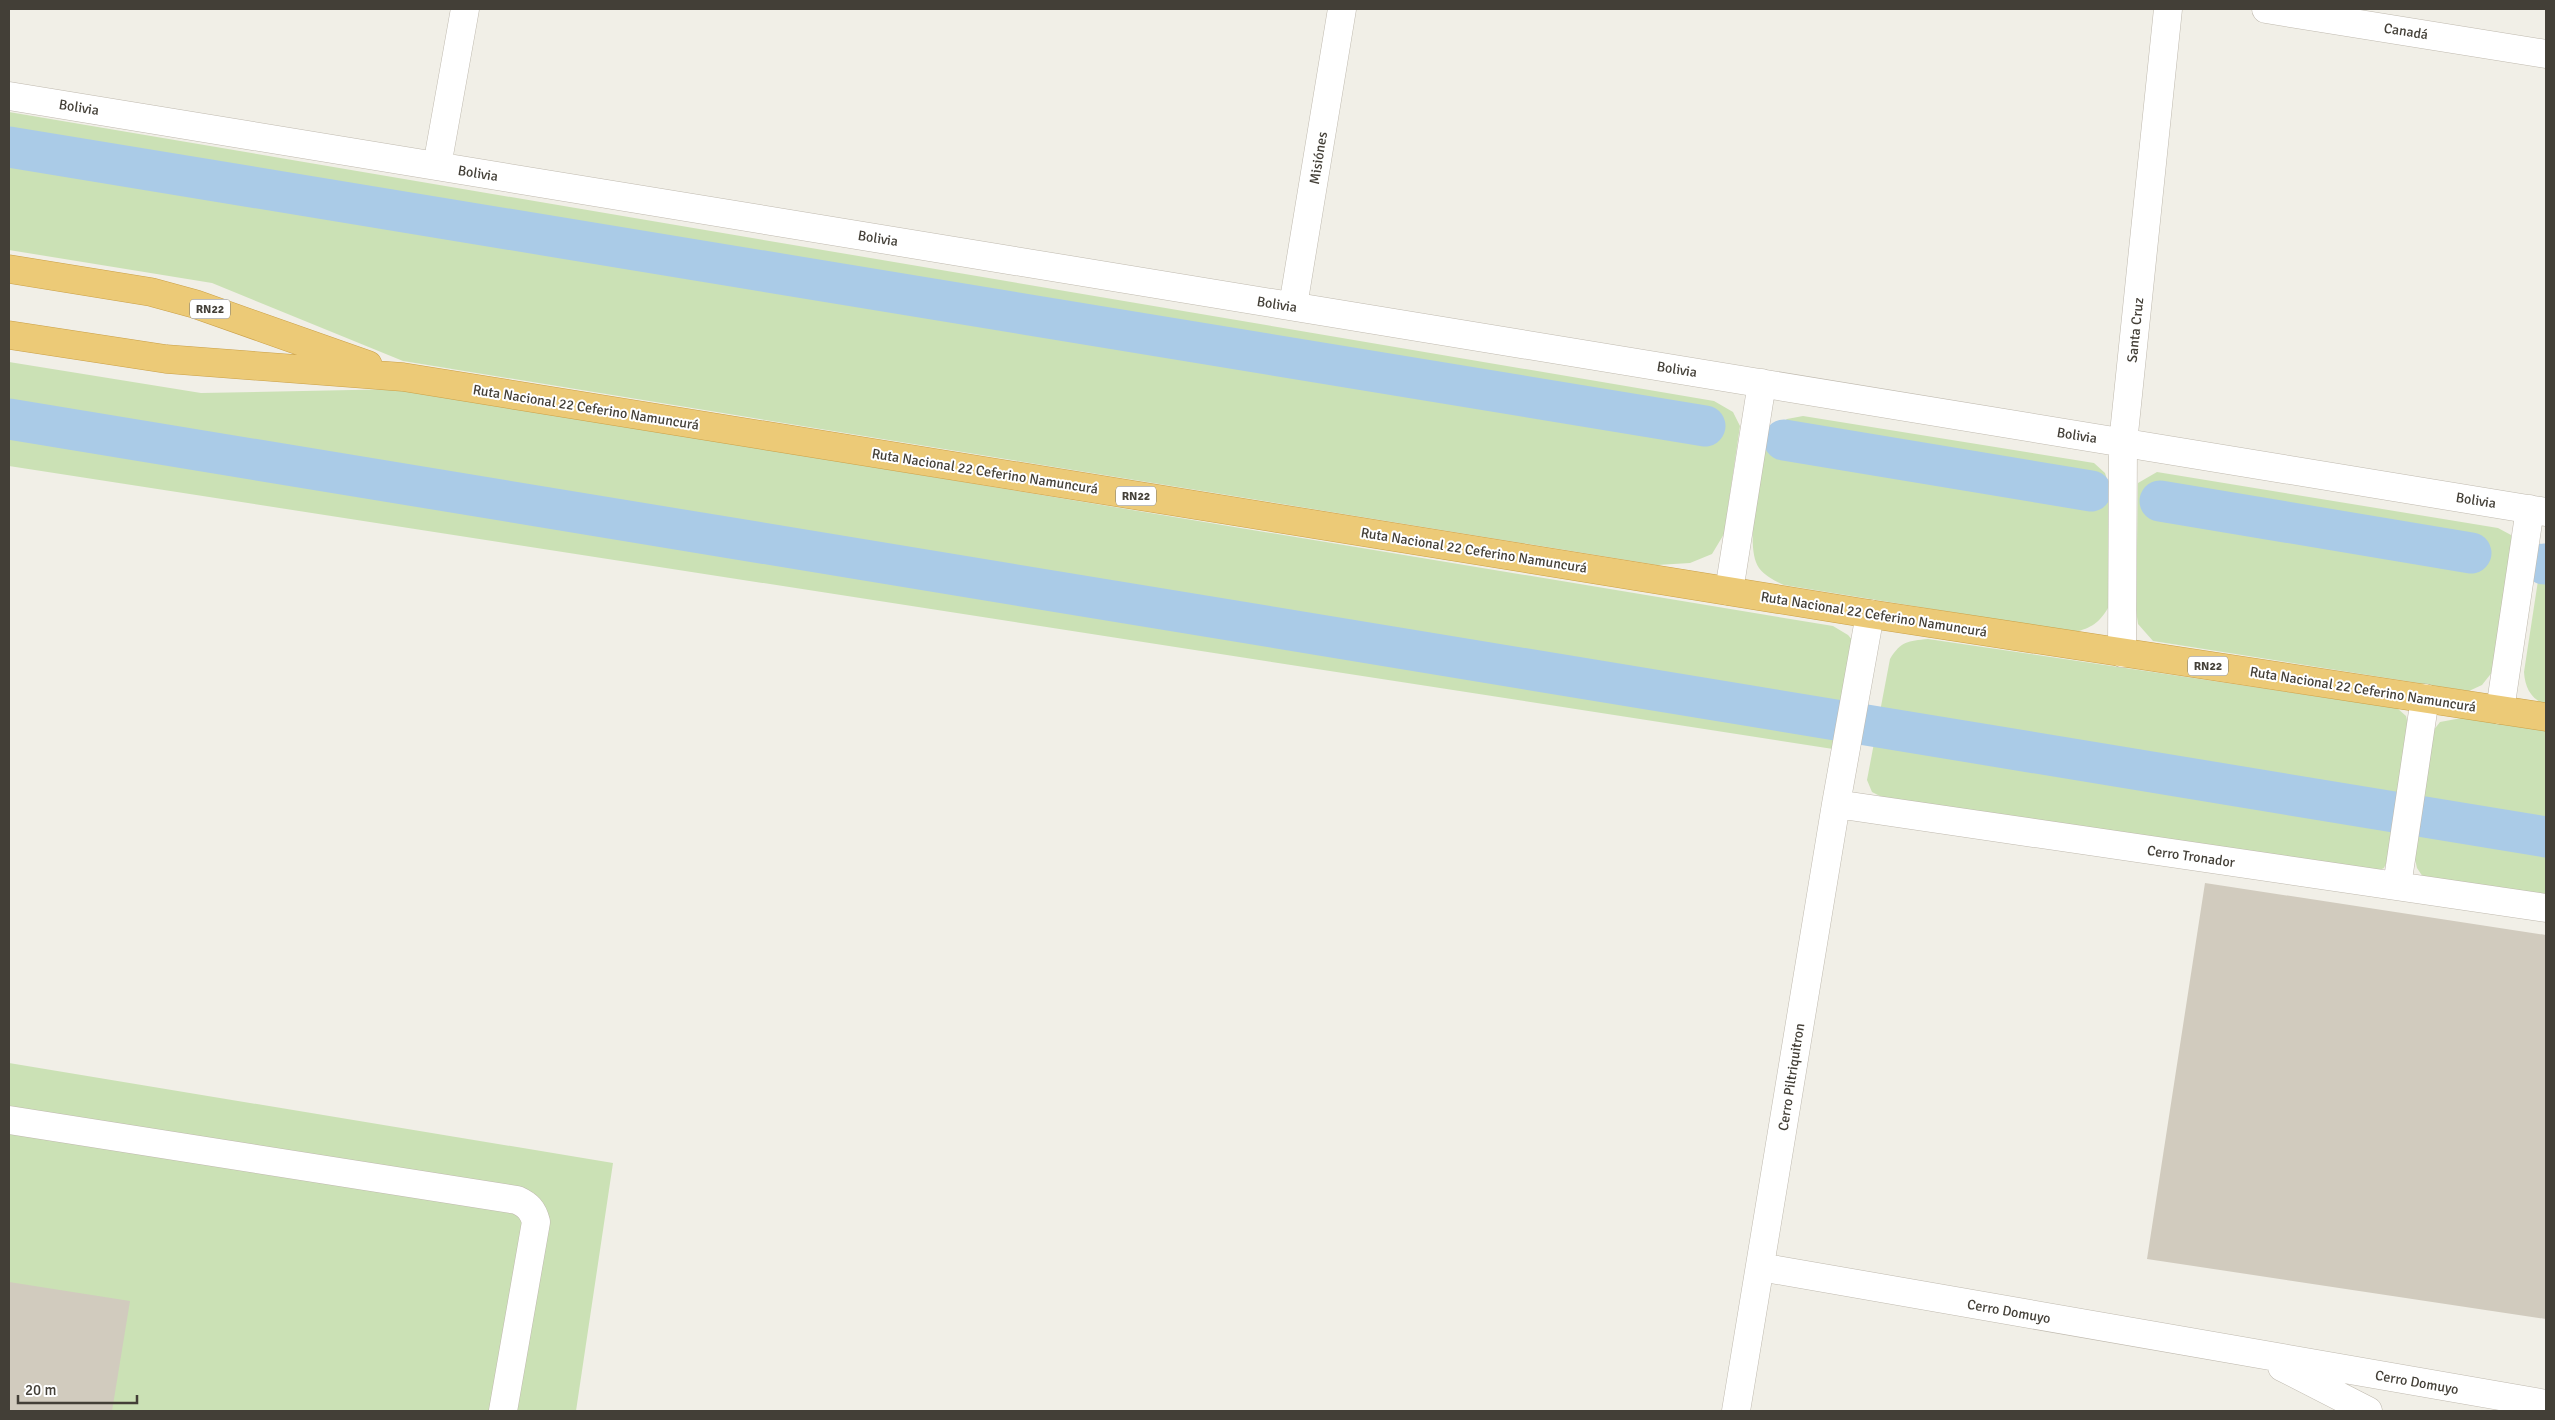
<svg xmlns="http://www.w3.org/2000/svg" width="2555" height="1420" font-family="Signika,sans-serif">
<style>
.green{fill:#cbe1b5}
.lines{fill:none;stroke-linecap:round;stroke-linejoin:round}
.canal{stroke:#aacbe7;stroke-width:41}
.building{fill:#d1cbbe}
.minor-casing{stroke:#bfb9ae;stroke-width:29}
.highway-casing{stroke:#caa048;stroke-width:29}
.minor{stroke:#fff;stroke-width:28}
.highway{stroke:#ecca77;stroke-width:28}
.labels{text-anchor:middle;stroke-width:4;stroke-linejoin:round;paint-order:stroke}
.shield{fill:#fff;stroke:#7b7973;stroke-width:1}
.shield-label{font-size:12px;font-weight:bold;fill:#433f37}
.street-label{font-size:14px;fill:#433f37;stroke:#fff}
</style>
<rect width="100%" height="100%" fill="#f1efe7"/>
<path class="green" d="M9 112 1714 401 1733 412 1740 426 1724 534 1712 554 1690 563 1657 565 403 361 212 283 9 250Z
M9 362 201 393 401 389 1833 626 1848 635 1860 649 1846 751 9 466Z
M1803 416 2094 463 2105 473 2110 489 2108 608C2099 623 2091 628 2075 632L1784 585C1775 581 1765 576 1759 568 1742 544 1764 461 1769 432L1787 419Z
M2157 472 2498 528 2511 535 2513 547 2493 671 2482 685 2469 691 2153 641 2138 624 2136 610 2138 483Z
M2546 546V705C2531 699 2525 688 2524 672L2543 548Z
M1928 639 2397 708 2406 716 2409 728 2390 855 2384 868 2375 872 1884 798 1872 792 1867 780 1890 659C1901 641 1908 641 1928 639Z
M2467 717 2546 729V895L2423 877 2417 868 2414 855 2433 731 2440 722Z
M9 1063 613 1163 576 1411H9Z"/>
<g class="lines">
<path class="canal" d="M9 147 1705 426
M9 419 2546 837
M1784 440 2091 491
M2160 501 2471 553
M2544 564H2546"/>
</g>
<path class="building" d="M2205 883 2546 935V1319L2147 1259Z
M9 1282 130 1301 112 1411H9Z"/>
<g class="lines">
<defs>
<path id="minor" d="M2266 9 2546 54
M9 96 2546 512
M437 166 465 9
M1293 306 1342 9
M1729 591 1762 383
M2122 653 2123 443 2168 9
M2500 710 2530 509
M1836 804 2546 908
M2397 886 2425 698
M9 1120 517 1200C528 1205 533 1210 536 1222L503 1411
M1760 1267 2546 1404
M2282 1367 2368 1411
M1736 1411 1836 804 1870 614"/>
<path id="highway" d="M9 269 151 292 195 304 368 365
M9 335 166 359 403 377 1870 614 2546 717"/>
</defs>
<use href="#minor" class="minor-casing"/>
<use href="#highway" class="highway-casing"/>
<use href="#minor" class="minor"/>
<use href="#highway" class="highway"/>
</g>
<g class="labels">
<g class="shield">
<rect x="190" y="299.5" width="40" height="19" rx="4"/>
<rect x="1116" y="486.5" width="40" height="19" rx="4"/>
<rect x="2188" y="656.5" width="40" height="19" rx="4"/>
</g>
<g class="shield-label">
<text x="210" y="313">RN22</text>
<text x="1136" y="500">RN22</text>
<text x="2208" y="670">RN22</text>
</g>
<g class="street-label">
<text transform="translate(2406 31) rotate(9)" y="5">Canadá</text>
<text transform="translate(79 107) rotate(9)" y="5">Bolivia</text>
<text transform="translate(1318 158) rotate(-81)" y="5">Misiónes</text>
<text transform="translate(478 173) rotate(9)" y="5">Bolivia</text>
<text transform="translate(878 238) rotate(9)" y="5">Bolivia</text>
<text transform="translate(1277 304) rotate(9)" y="5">Bolivia</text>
<text transform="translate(2135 330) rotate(-84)" y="5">Santa Cruz</text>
<text transform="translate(1677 369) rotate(9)" y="5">Bolivia</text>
<text transform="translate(586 407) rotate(9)" y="5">Ruta Nacional 22 Ceferino Namuncurá</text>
<text transform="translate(2077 435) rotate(9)" y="5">Bolivia</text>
<text transform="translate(985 471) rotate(9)" y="5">Ruta Nacional 22 Ceferino Namuncurá</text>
<text transform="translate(2476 500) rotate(9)" y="5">Bolivia</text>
<text transform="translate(1474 550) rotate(9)" y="5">Ruta Nacional 22 Ceferino Namuncurá</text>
<text transform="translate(1874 614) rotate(9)" y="5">Ruta Nacional 22 Ceferino Namuncurá</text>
<text transform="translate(2363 689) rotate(9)" y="5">Ruta Nacional 22 Ceferino Namuncurá</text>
<text transform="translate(2191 856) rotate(8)" y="5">Cerro Tronador</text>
<text transform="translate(1791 1077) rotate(-81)" y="5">Cerro Piltriquitron</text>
<text transform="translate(2009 1311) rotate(10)" y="5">Cerro Domuyo</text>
<text transform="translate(2417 1382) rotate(10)" y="5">Cerro Domuyo</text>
</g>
</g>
<rect width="2555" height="1420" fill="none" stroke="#433f37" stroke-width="20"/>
<path d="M18 1395v8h119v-8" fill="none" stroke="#433f37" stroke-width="2.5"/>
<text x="25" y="1395" font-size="15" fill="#433f37" stroke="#ffffff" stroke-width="4" paint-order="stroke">20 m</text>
</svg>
